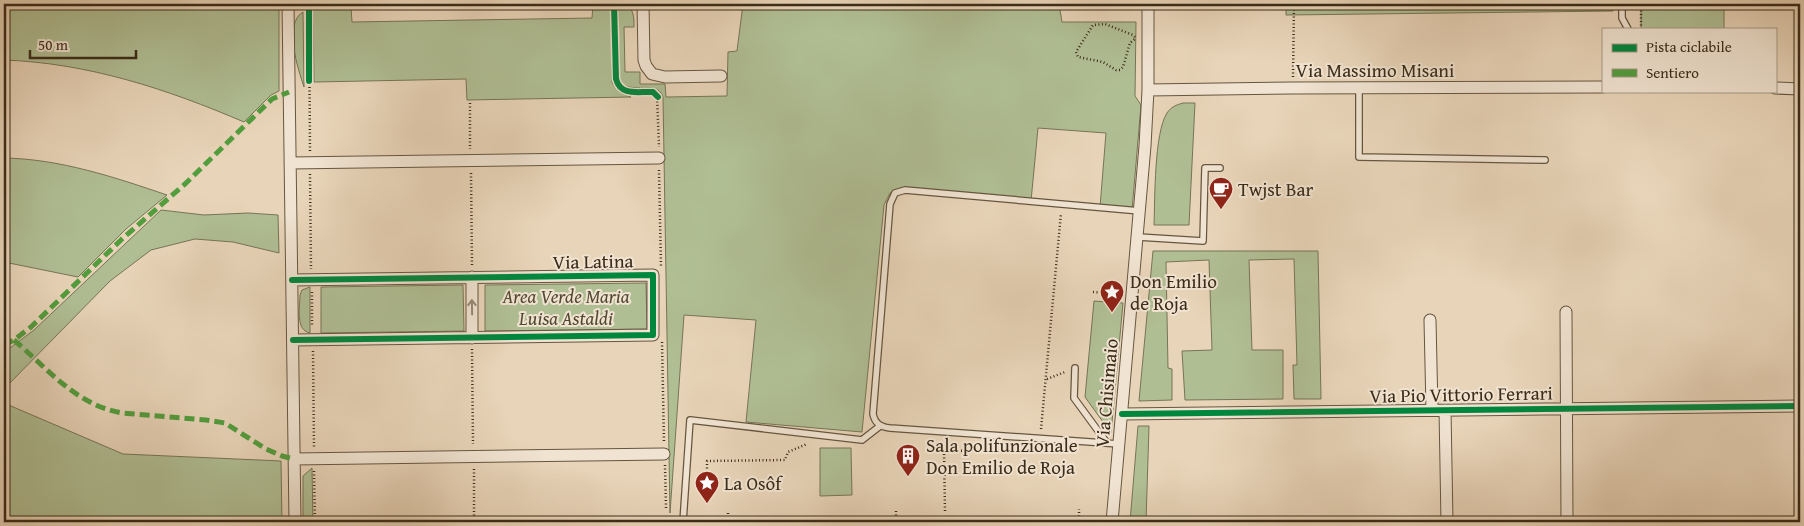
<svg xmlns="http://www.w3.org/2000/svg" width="1804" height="526" font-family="'Gentium Book Plus',serif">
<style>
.green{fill:#b0be94;stroke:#767556}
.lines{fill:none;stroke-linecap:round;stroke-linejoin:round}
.lane-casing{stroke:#665640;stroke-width:8}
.street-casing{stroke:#665640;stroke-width:13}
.path{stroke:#3b2c18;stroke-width:2.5;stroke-dasharray:1 2.5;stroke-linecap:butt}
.lane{stroke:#f0e3d1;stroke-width:5.5}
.street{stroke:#f0e3d1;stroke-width:11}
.quiet{stroke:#529d3e;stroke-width:5;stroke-dasharray:10 5;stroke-linecap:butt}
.cycleway-casing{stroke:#f0e3d1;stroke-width:9}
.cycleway{stroke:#00873e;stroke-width:6}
.oneway{stroke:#968874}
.labels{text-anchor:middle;stroke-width:4;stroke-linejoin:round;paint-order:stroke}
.street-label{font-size:19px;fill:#3b2c18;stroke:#f0e3d1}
.poi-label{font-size:19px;fill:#3b2c18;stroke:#f0e3d1;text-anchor:start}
.park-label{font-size:19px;font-style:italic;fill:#524931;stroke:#f0e3d1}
</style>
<rect width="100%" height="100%" fill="#e8d4b8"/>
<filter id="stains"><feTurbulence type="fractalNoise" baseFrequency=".004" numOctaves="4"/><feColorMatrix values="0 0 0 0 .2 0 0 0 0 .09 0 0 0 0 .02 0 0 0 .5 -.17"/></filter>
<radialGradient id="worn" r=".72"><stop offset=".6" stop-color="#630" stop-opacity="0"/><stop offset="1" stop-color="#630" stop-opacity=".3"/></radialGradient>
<path class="green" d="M4 4H279V91L271 95 244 122C167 89 88 63 4 60Z
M611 4 612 82C616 91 622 94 631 97L467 100 466 79 314 82 313 9 351 7 352 22 592 18 593 5Z
M618 4H626C634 10 634 17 634 27H624L625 72H640V84H665L666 97 727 96 728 52 737 51 743 4H1059L1062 22H1136L1135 96 1141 105 1132 210 1100 207 1106 133 1038 128 1031 201 899 189 890 193 884 205 862 432 746 422 756 320 684 315 670 513 663 97C657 79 632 94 620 83L619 72Z
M1286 4H1613V11L1286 15Z
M1641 4H1724V29H1641Z
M303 12 304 87C298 69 283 24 303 12Z
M1183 103H1195L1189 225H1154C1155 200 1154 133 1167 113 1171 107 1176 105 1183 103Z
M4 158C60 159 114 177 167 195L126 229 78 277 4 262Z
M161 210 204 215 248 213 278 215 279 253 233 242 195 239 151 250 110 281 4 389V350L10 348 34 330Z
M1153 251H1318L1321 399H1294L1293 365H1297L1294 259 1249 260 1252 350H1283V399L1185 400 1182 351 1212 350 1209 260 1166 262 1168 368 1172 369V400L1139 401Z
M646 283 647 329 485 331V285Z
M463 285 464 331 321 333V287Z
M310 287V333C295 330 300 307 300 295L302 290Z
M1094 301 1123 303 1111 433 1085 397Z
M4 403 123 454 281 461 282 522H4Z
M1138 426H1149L1146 522H1130Z
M820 448H851L852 495 820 496Z
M312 468 313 522H303V476Z"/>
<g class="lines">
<defs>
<path id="lane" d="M1622 4V18L1628 29
M1359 88V157L1545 160
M1138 237 1203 241 1205 168H1220
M1075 368 1074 398 1107 443
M1119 444 890 428C881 427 875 424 873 414L890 204 895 193 905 190 1140 211
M683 522 690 420 862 440 880 426"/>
<path id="street" d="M288 4 295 522
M643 4 644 60 646 66 652 74 665 77 721 76
M1775 88 1800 89
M1148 90 1293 88 1603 87
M290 163 659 158
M472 277V338
M292 280 653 275V335L293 340
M1566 312 1567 522
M1430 320 1432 410
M1445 410 1447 522
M1122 414 1800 406
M294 459 664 454
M1112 522 1145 146 1148 90V4"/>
</defs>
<use href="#lane" class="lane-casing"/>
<use href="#street" class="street-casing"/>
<path class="path" d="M614 4 617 83C626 100 645 85 657 95L659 147
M309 10 310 151
M1641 29V4
M1135 37 1133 35 1105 24 1093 25 1076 52 1078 57 1103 62 1116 70H1120L1123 67 1130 43 1136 38
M1293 77 1294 4
M470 103V149
M659 170 661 267
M471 173 472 265
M310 174 311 269
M312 292V327
M1093 292 1120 294
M662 342 664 442
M472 349 473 444
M313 351 314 447
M1047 379 1065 372
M1041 429 1061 213
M665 465 666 508
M474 469V522
M314 471 315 522
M695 481H707V461L785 460 788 452 807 444
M896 511V522
M945 511 944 451 1000 450 1002 444
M728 513V522
M1079 520V509"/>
<use href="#lane" class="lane"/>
<use href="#street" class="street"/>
<path class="quiet" d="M14 340C48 369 76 405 122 413L206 420 225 423 266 449 282 456 294 459
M4 345 14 340 31 327 122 239 185 184 272 99 289 92"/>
<defs>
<path id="cycleway" d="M309 4V81
M614 4 616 79C621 97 639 91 653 92L658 97
M292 280 653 275V335L293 340
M1122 414 1800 406"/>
</defs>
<use href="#cycleway" class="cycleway-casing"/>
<use href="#cycleway" class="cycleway"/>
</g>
<defs><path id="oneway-shaft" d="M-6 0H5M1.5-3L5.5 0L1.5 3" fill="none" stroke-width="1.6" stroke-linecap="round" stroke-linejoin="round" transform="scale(1.25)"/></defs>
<use class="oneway" href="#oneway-shaft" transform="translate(472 307) rotate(-91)"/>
<defs>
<symbol id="cafe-pin" viewBox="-11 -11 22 30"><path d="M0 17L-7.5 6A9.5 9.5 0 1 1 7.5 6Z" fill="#8f2418" stroke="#f0e3d1"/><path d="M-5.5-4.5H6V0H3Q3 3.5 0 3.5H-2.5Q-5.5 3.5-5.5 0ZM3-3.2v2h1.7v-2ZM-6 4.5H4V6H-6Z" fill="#fff"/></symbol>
<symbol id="sight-pin" viewBox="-11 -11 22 30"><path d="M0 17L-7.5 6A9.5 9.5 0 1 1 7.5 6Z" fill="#8f2418" stroke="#f0e3d1"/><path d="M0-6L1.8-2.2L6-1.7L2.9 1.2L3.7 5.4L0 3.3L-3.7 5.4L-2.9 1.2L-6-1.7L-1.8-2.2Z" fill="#fff"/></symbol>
<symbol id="building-pin" viewBox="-11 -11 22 30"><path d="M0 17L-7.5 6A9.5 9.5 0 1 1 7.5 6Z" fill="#8f2418" stroke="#f0e3d1"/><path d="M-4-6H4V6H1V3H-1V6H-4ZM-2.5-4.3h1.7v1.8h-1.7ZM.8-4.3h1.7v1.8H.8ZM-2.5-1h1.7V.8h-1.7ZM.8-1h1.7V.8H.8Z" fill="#fff"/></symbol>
</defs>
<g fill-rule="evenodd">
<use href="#cafe-pin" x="1207" y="175" width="28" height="38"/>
<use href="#sight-pin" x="1098" y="278" width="28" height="38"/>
<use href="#building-pin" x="894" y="442" width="28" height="38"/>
<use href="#sight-pin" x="693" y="469" width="28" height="38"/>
</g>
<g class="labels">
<g class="street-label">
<text x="1375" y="77">Via Massimo Misani</text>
<text transform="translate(593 261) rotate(-1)" y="7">Via Latina</text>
<text transform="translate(1106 393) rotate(-85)" y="7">Via Chisimaio</text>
<text transform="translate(1461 394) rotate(-1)" y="7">Via Pio Vittorio Ferrari</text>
</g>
<g class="poi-label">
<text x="1238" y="196">Twjst Bar</text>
<text x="1130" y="288">Don Emilio<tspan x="1130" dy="22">de Roja</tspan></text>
<text x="926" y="452">Sala polifunzionale<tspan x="926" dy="22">Don Emilio de Roja</tspan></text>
<text x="724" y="490">La Osôf</text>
</g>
<g class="park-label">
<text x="566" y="303">Area Verde Maria<tspan x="566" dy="22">Luisa Astaldi</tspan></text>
</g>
</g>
<rect width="1804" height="526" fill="none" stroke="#e8d4b8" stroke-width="20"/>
<rect x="5" y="5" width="1794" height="516" fill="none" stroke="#3b2c18" stroke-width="2.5"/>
<rect x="10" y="10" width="1784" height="506" fill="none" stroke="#3b2c18"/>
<rect x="1602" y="28" width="175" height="65" fill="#f0e3d1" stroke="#a89a87"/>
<rect x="1612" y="44" width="25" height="8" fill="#00873e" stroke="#a89a87"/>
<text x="1646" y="52" font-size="15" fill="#3b2c18">Pista ciclabile</text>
<rect x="1612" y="69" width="25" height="8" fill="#529d3e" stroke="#a89a87"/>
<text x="1646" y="78" font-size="15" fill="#3b2c18">Sentiero</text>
<path d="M30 50v8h106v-8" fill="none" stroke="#3b2c18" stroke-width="2.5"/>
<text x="38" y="50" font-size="15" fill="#3b2c18" stroke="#f0e3d1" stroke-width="4" paint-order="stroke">50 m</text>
<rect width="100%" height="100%" filter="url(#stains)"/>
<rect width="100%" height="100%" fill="url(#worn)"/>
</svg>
